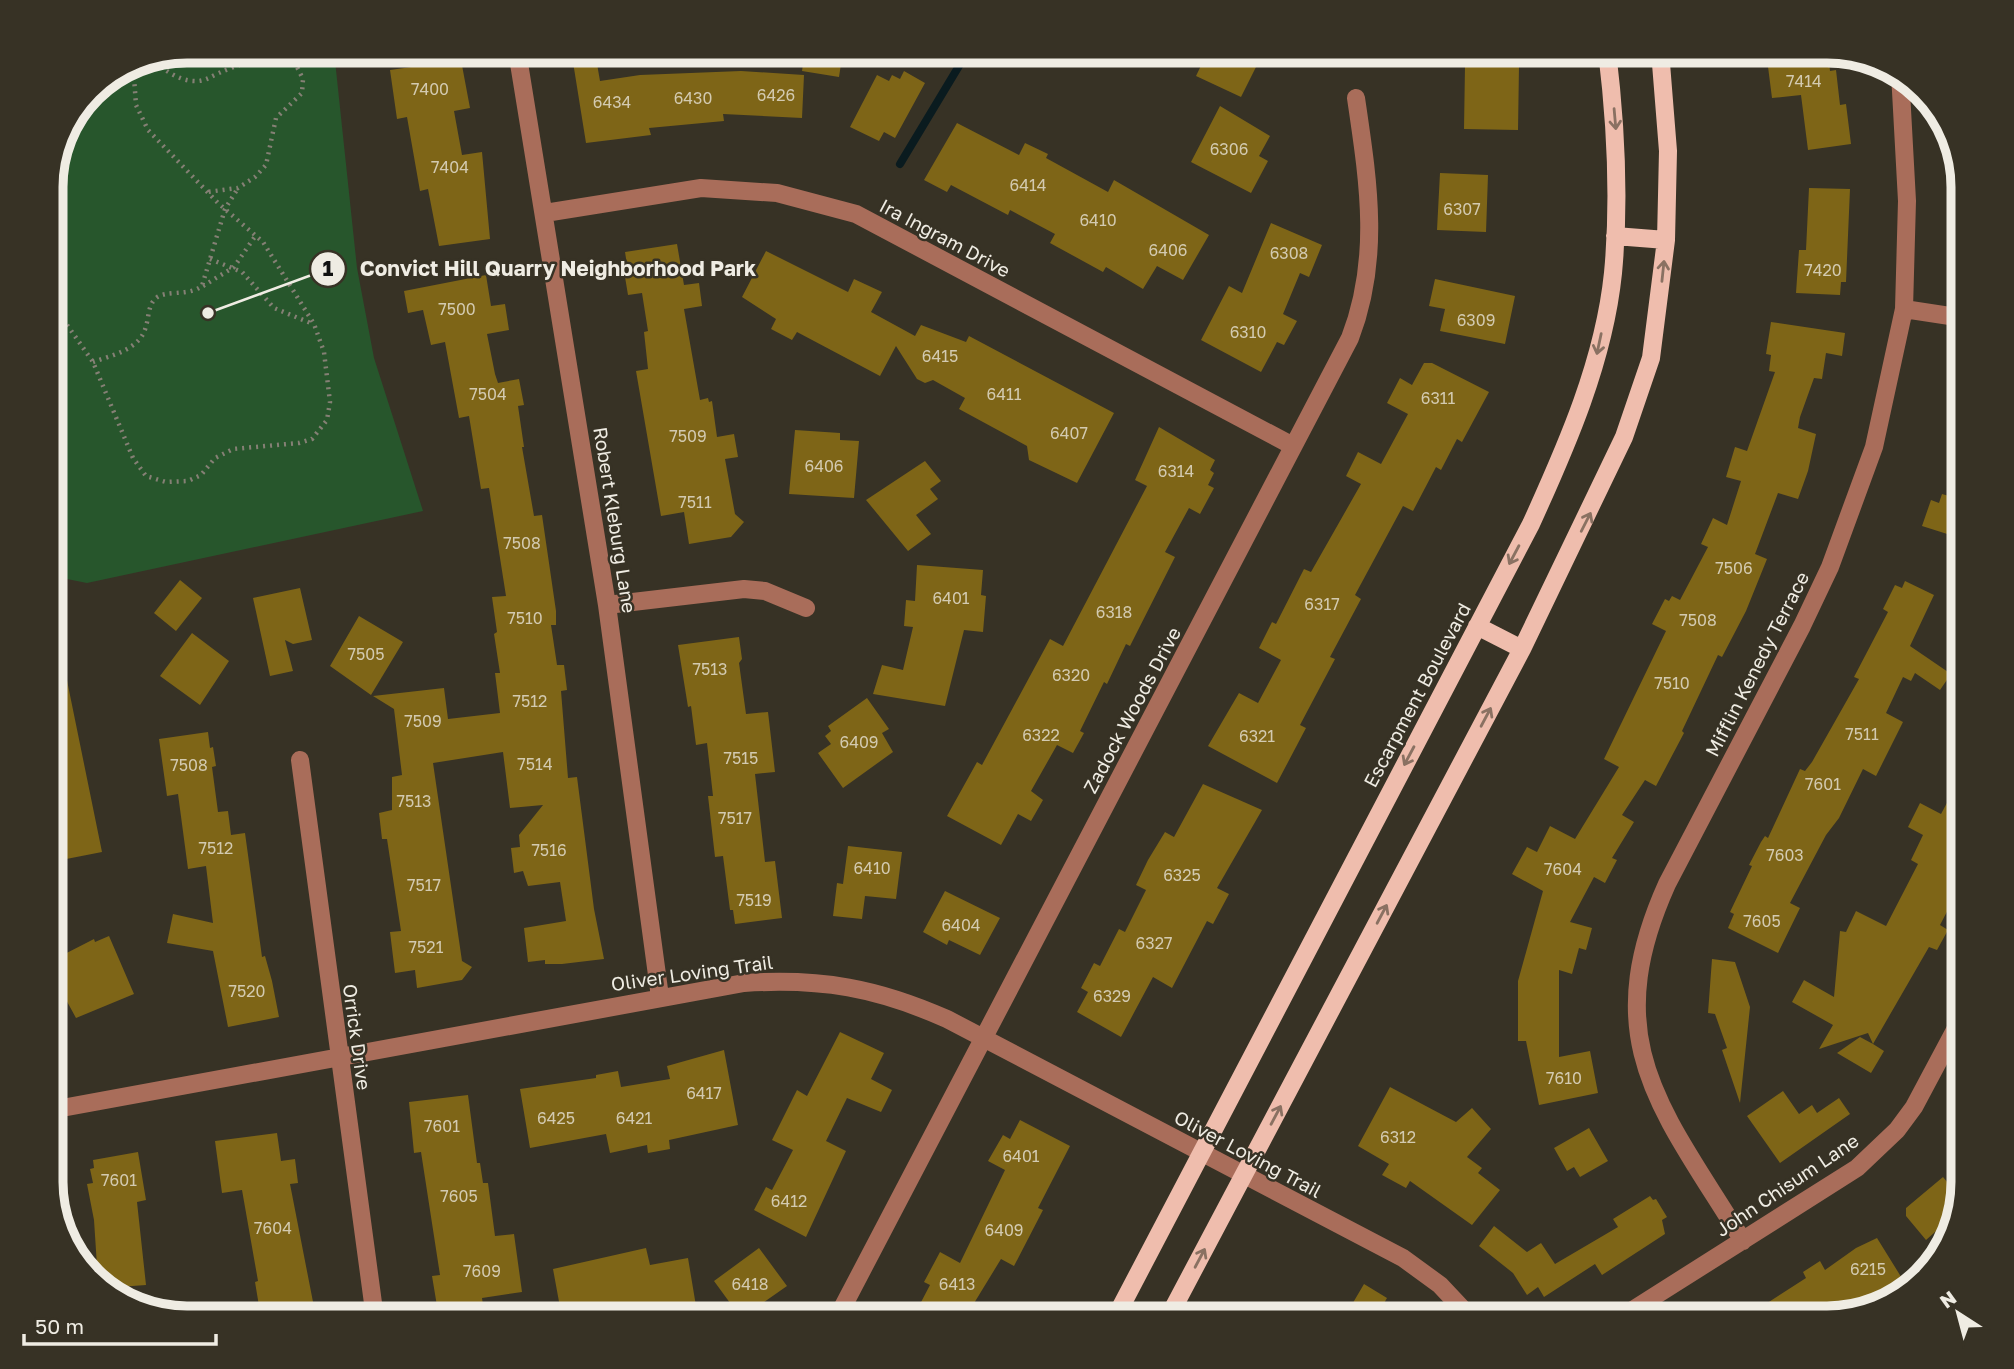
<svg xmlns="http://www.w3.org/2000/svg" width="2014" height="1369" font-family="'Golos Text',sans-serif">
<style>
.green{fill:#27562c}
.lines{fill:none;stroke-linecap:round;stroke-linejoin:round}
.stream{stroke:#0a1b1f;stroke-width:8}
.building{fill:#7e6517}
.path{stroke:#858075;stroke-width:4.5;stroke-dasharray:2 5;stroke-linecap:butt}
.minor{stroke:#a96d5a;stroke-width:18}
.major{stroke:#efbdad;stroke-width:18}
.oneway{stroke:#8a7162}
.labels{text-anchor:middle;stroke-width:5;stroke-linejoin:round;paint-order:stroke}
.number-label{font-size:16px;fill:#d3cab0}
.street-label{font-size:19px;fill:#efece3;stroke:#373225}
.rim{fill:none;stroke:#efece3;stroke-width:9}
.leader{fill:none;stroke:#efece3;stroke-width:2.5}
.callout-dot{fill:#efece3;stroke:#373225;stroke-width:2.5}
.mark-label{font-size:21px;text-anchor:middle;font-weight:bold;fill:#111}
.callout-label{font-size:21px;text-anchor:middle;font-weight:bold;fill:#efece3;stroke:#373225;stroke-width:5;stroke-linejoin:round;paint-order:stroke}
</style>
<rect width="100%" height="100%" fill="#373225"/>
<path class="green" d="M187 51H334L357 268 374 358 423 511 87 583 62 578 51 512V179L61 135 91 90 135 61Z"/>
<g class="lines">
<path class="stream" d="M900 164 968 51"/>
</g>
<path class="building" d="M805 51H843L839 77 802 71Z
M1208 51H1264L1241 97 1196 76Z
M1766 51H1828L1830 71 1836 70 1840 105 1846 104 1851 144 1808 150 1801 95 1772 98Z
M596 58 600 81 640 75 741 71 804 75 802 118 723 114 724 121 649 128 651 135 586 143 573 62Z
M461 60 470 108 454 111 462 155 482 152 490 239 439 246 428 189 420 191 407 117 397 119 390 70Z
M1465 66H1519L1518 130 1464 129Z
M904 71 925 83 895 138 884 132 879 141 850 127 877 75 889 81 892 75 900 79Z
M1220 106 1270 136 1259 156 1268 161 1251 193 1191 162Z
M957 123 1019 155 1025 143 1048 154 1046 158 1108 192 1114 180 1209 235 1183 280 1157 266 1143 289 1106 267 1103 272 1050 243 1055 234 1010 210 1008 215 951 185 947 192 924 180Z
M1440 173 1488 175 1486 232 1437 230Z
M1809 188 1850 189 1846 282H1841L1840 295 1796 293 1799 250H1806Z
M1271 223 1322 245 1309 277 1300 273 1283 314 1297 321 1284 345 1277 342 1261 372 1201 340 1229 286 1242 293Z
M677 244 684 285 699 283 702 306 684 309 700 400 708 398 709 402 712 401 717 437 734 434 738 457 725 459 735 514 744 522 731 537 689 544 684 512 661 516 636 371 648 369 644 332 648 331 642 293 628 295 624 271H628L625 252Z
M766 251 848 292 854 279 882 292 871 312 915 336 921 325 966 342 969 336 1114 413 1077 483 1029 460 1027 446 959 409 965 398 933 380 925 383 917 379 896 346 880 376 797 332 792 340 771 329 776 319 742 297Z
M486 275 491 306 505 304 509 330 487 334 495 374 498 383 519 379 524 405 518 406 524 447H522L534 516 542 515 556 611V625H551L557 665H564L567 690 561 691 568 778 577 777 594 909 604 959 562 964H545V960L528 962 524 928 566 921 560 882 528 886 523 871 514 873 511 848 520 847 519 835 543 805 510 808 503 752 433 763 462 961 472 967 462 980 417 988 415 970 395 973 390 932 401 931 387 839H382L379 813 392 810V777L402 775 394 709 373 696 444 688 448 719 500 713 495 673H500L494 634 497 632 492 597 506 596 489 488 481 489 469 416 459 418 445 342 431 345 423 310 408 313 404 291Z
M1435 279 1515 296 1505 344 1440 331 1445 309 1429 306Z
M1771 322 1845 333 1842 356 1826 353 1822 379 1814 378 1800 417 1798 428 1816 434 1808 471 1798 499 1778 493 1755 554 1767 559 1746 611 1722 657 1718 655 1682 731 1684 733 1656 786 1645 780 1622 815 1634 822 1612 858 1617 860 1605 883 1594 877 1570 922 1592 928 1586 950 1579 948 1572 974 1559 970V1057L1590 1051 1598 1093 1539 1105 1526 1041H1518V981L1543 891 1512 874 1527 847 1537 852 1550 826 1575 839 1619 767 1604 759 1666 631 1652 624 1665 599 1669 601 1672 596 1680 600 1708 547 1701 544 1713 518 1727 525 1741 481 1726 477 1735 447 1747 451 1775 372 1769 371 1771 355 1766 354Z
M1424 363H1432L1489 392 1462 442 1457 439 1441 470 1436 467 1413 511 1403 506 1355 595 1361 599 1330 657 1335 659 1300 725 1306 728 1277 783 1208 746 1239 693 1258 703 1281 660 1259 648 1272 622 1276 624 1304 569 1311 572 1361 484 1346 476 1358 452 1381 464 1408 414 1387 403 1400 378 1412 385Z
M1159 427 1215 460 1210 470 1214 473 1208 485 1214 488 1200 514 1189 508 1165 552 1175 557 1130 646 1126 644 1107 684 1104 682 1080 731 1084 733 1073 753 1057 745 1031 791 1043 800 1031 821 1018 814 1001 845 947 816 977 762 982 765 1050 639 1063 646 1147 486 1135 480Z
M795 430 840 433V440L859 441 854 498 789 494Z
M925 461 941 481 930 489 938 499 916 515 931 534 908 551 866 500Z
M1942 494 1963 500V539L1922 526 1931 500 1939 503Z
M917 565 983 570 981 595 986 596 983 632 964 630 945 706 873 694 882 665 903 670 913 627 904 626 906 600 915 601Z
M180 580 202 598 176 631 154 613Z
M1905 581 1934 595 1910 646 1951 674 1940 690 1915 673 1911 681 1903 677 1886 713 1903 722 1876 776 1863 769 1839 818 1826 835 1790 903 1800 908 1778 953 1728 928 1734 914 1730 912 1752 866 1749 865 1761 842 1765 836 1768 838 1800 769 1805 771 1812 762 1859 679 1854 677 1888 612 1883 609 1895 585 1902 588Z
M300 588 312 640 293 644 285 640 293 671 270 676 253 598Z
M359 616 403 642 371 695 330 666Z
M192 633 229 661 200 705 160 676Z
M739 637 742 659 739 663 746 714 768 712 775 772 755 774 765 862 775 861 782 918 735 924 733 910H730L723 856 715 857 708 796H713L707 743 696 745 691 706 688 707 678 645Z
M61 651 102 852 51 862V652Z
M867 698 889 729 882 733 893 752 843 788 818 753 831 744 825 736 831 731 828 726Z
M208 732 210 748 213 747 216 766 212 767 218 812 228 811 231 835 245 833 262 957 265 956 272 981 279 1017 228 1027 213 951 167 943 173 914 213 923 206 866 188 869 178 794 167 796 159 739Z
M1963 773V881L1940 925 1948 930 1937 950 1929 947 1873 1044 1884 1051 1871 1073 1837 1053 1860 1037 1873 1044 1868 1033 1819 1049 1833 1025 1792 1002 1804 980 1834 997 1840 931 1846 932 1856 911 1886 926 1918 864 1911 860 1923 835 1908 827 1920 803 1941 814Z
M1203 784 1262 810 1217 888 1229 894 1213 924 1207 921 1172 988 1153 977 1121 1037 1077 1012 1088 992 1081 988 1094 963 1100 966 1119 929 1125 932 1146 890 1136 885 1148 860 1165 832 1174 837Z
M848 846 902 852 896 899 865 896 862 919 833 916 837 883 843 884Z
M945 891 1000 918 980 955 949 940 947 945 923 932Z
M109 936 134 994 76 1018 58 985 51 961 94 939 95 942Z
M1712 959 1735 962 1750 1007 1740 1103 1722 1050 1727 1048 1715 1014 1708 1013Z
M840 1032 884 1053 871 1079 892 1090 881 1112 847 1098 826 1141 846 1151 806 1237 754 1210 766 1187 772 1190 793 1150 772 1140 797 1090 807 1096Z
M724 1050 738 1125 669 1140 670 1149 648 1153 647 1145 610 1153 606 1134 530 1148 520 1089 596 1078V1075L618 1071 621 1087 670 1079 667 1066Z
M1390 1087 1456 1122 1472 1108 1491 1129 1467 1157 1482 1168 1478 1173 1500 1190 1472 1225 1410 1181 1406 1188 1382 1175 1389 1164 1358 1146Z
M1783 1091 1799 1114 1812 1105 1817 1113 1839 1098 1850 1114 1780 1163 1747 1116Z
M468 1095 477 1163H480L483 1183H488L495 1236 514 1234 522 1292 482 1298 485 1318H439L432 1276 440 1275 421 1152 414 1153 409 1102Z
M1020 1120 1070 1146 1038 1208 1043 1210 1014 1266 1001 1259 965 1318H942L919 1306 930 1285 924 1282 940 1252 960 1263 1005 1170 988 1161 1003 1135 1010 1139Z
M1589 1128 1608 1161 1580 1177 1574 1167 1567 1171 1554 1148Z
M277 1133 281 1161 295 1159 298 1183 290 1184 314 1307 310 1308 311 1318H261L255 1282 258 1281 242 1190 222 1193 215 1141Z
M138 1152 146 1200 137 1202 146 1285 105 1288 98 1281 94 1220 87 1184 93 1183 90 1169 94 1168 93 1160Z
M1943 1177 1959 1196 1952 1217 1926 1240 1906 1216V1208Z
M1650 1196 1653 1200 1656 1199 1667 1217 1662 1220 1665 1234 1602 1275 1595 1264 1544 1297 1538 1287 1527 1295 1513 1273 1479 1246 1494 1226 1527 1252 1541 1243 1555 1264 1618 1227 1613 1219Z
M1877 1238 1908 1288 1888 1302 1827 1318H1744L1806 1278 1803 1272 1820 1261 1825 1270 1856 1248Z
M646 1248 650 1265 688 1258 698 1318H562L553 1269Z
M759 1248 787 1286 741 1318 714 1281Z
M1364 1284 1387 1298 1383 1305 1405 1318H1344Z"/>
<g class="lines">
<path class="path" d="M150 58C162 68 177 80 193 81 204 82 210 77 219 73 241 63 272 53 295 63L303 79 302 93 276 118 266 165 255 177 238 188 207 192
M210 259 242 272 274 308 313 324
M203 286 234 267 256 235
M51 302 93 362 133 458 146 476 166 482 188 481 201 475 215 458 233 449 299 443 312 439 327 420 330 402 324 352 314 324 263 242 218 203 148 130 136 105 133 63
M93 362C113 355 141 349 146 326 149 317 148 306 155 299 165 289 187 297 202 286L225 209 238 188"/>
<path class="minor" d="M517 51 607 605 660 997
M545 213 701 188 777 193 856 214 1293 446
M1904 309 1963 318
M607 605 744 589 765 591 806 608
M300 760 375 1318
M51 1110 744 983C822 978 877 988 947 1019L1403 1258 1440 1285 1471 1318
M1743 1241C1662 1109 1596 1042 1667 884L1802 626 1830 567 1874 447 1904 309 1907 201 1900 73
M837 1318 1350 338C1381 258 1368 180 1356 98
M1620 1318 1857 1168 1897 1130 1914 1107 1963 1015"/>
<path class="major" d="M1615 236 1666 240
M1477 626 1522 649
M1115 1318 1531 524C1567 445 1604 361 1613 273 1620 199 1616 125 1607 51
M1168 1318 1522 649 1624 437 1651 358 1666 240 1668 151 1660 51"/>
</g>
<defs><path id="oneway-shaft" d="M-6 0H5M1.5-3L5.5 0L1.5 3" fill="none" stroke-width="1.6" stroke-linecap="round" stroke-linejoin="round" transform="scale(1.75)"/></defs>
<g class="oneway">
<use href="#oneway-shaft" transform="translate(1615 119) rotate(85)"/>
<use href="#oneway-shaft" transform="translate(1663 271) rotate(-84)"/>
<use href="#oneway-shaft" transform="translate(1599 344) rotate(102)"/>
<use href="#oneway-shaft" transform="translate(1586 522) rotate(-63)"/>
<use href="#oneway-shaft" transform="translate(1514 555) rotate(118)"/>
<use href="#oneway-shaft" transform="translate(1486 717) rotate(-62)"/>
<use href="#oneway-shaft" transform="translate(1409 756) rotate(118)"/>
<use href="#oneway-shaft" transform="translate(1382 914) rotate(-62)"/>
<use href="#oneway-shaft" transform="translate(1276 1115) rotate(-62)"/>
<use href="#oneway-shaft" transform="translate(1200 1258) rotate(-62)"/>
</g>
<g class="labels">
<g class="number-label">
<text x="1804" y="87">7414</text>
<text x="430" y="95">7400</text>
<text x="776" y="101">6426</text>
<text x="693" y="104">6430</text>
<text x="612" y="108">6434</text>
<text x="1229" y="155">6306</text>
<text x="450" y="173">7404</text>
<text x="1028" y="191">6414</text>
<text x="1462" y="215">6307</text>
<text x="1098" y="226">6410</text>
<text x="1168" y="256">6406</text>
<text x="1289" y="259">6308</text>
<text x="1823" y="276">7420</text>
<text x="457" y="315">7500</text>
<text x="1476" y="326">6309</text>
<text x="1248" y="338">6310</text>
<text x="940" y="362">6415</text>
<text x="488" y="400">7504</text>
<text x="1004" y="400">6411</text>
<text x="1438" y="404">6311</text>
<text x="1069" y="439">6407</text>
<text x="688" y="442">7509</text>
<text x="824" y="472">6406</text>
<text x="1176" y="477">6314</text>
<text x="695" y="508">7511</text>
<text x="522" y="549">7508</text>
<text x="1734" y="574">7506</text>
<text x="951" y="604">6401</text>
<text x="1322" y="610">6317</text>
<text x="1114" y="618">6318</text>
<text x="525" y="624">7510</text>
<text x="1698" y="626">7508</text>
<text x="366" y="660">7505</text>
<text x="710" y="675">7513</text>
<text x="1071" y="681">6320</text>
<text x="1672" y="689">7510</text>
<text x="530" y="707">7512</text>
<text x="423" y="727">7509</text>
<text x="1862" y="740">7511</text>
<text x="1041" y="741">6322</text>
<text x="1257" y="742">6321</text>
<text x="859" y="748">6409</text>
<text x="741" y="764">7515</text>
<text x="535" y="770">7514</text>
<text x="189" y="771">7508</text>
<text x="1823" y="790">7601</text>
<text x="414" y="807">7513</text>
<text x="735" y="824">7517</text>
<text x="216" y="854">7512</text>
<text x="549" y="856">7516</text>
<text x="1785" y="861">7603</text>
<text x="872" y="874">6410</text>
<text x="1563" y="875">7604</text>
<text x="1182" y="881">6325</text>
<text x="424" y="891">7517</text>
<text x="754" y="906">7519</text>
<text x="1762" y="927">7605</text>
<text x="961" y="931">6404</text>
<text x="1154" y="949">6327</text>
<text x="426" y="953">7521</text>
<text x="247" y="997">7520</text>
<text x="1112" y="1002">6329</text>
<text x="1564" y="1084">7610</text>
<text x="704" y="1099">6417</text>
<text x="556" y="1124">6425</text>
<text x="634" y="1124">6421</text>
<text x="442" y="1132">7601</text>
<text x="1398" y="1143">6312</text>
<text x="1021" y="1162">6401</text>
<text x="119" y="1186">7601</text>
<text x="459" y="1202">7605</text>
<text x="789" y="1207">6412</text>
<text x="273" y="1234">7604</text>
<text x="1004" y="1236">6409</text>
<text x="1868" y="1275">6215</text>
<text x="482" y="1277">7609</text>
<text x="750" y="1290">6418</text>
<text x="957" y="1290">6413</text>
</g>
<g class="street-label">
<text transform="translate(945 238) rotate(28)" y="7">Ira Ingram Drive</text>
<text transform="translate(615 520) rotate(81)" y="7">Robert Kleburg Lane</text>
<text transform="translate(1757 664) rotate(-63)" y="7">Mifflin Kenedy Terrace</text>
<text transform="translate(1417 695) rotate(-62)" y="7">Escarpment Boulevard</text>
<text transform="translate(1132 710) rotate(-62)" y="7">Zadock Woods Drive</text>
<text transform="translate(692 973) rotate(-8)" y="7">Oliver Loving Trail</text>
<text transform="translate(357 1037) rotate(82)" y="7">Orrick Drive</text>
<text transform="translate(1248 1154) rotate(28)" y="7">Oliver Loving Trail</text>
<text transform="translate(1787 1185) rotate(-34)" y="7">John Chisum Lane</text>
</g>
</g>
<path d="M0 0H2014V1369H0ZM187 63H1827A124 124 0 0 1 1951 187V1182A124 124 0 0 1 1827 1306H187A124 124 0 0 1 63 1182V187A124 124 0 0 1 187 63Z" fill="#373225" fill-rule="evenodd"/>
<path class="rim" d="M187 63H1827A124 124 0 0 1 1951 187V1182A124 124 0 0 1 1827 1306H187A124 124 0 0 1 63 1182V187A124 124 0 0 1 187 63Z"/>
<path class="leader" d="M208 313L328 269"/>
<g class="callout-dot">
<circle cx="208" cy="313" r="7"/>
<circle cx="328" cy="269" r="18"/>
</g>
<g class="mark-label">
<text x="328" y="276">1</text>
</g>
<g class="callout-label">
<text x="558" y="276">Convict Hill Quarry Neighborhood Park</text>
</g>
<g transform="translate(1958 1313) rotate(324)" stroke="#373225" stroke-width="5" paint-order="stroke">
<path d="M0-5L12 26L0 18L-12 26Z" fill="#efece3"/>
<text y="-10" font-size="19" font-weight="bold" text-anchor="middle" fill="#efece3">N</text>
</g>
<path d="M24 1334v10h192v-10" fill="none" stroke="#efece3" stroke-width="3.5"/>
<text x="35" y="1334" font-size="21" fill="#efece3" stroke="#373225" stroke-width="5" paint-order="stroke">50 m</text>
</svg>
